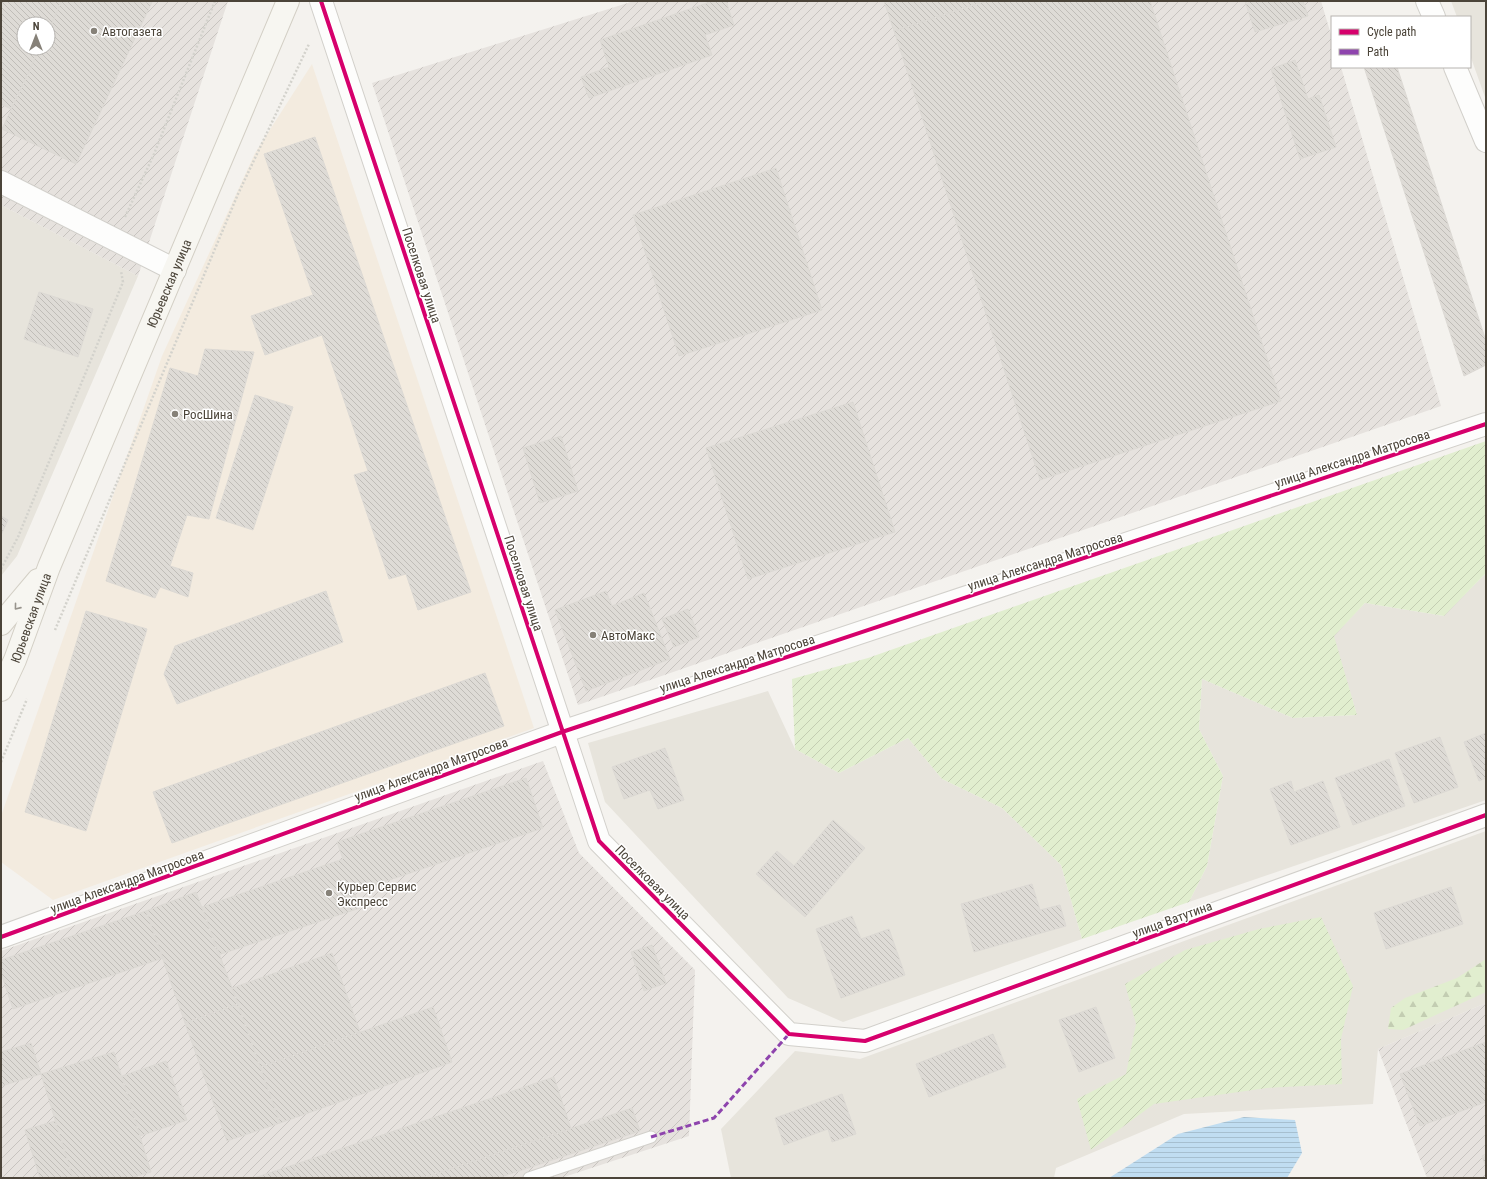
<svg xmlns="http://www.w3.org/2000/svg" width="1487" height="1179" font-family="'Roboto Condensed',sans-serif">
<style>
.residential{fill:#e7e4dc}
.commercial{fill:#f3ebdf}
.industrial{fill:url(#industrial-furrows);fill-rule:evenodd}
.forest{fill:url(#forest-firs)}
.garden{fill:url(#garden-furrows)}
.water{fill:url(#water-rules)}
.building{fill:url(#building-back-hatch);stroke:#dcd9d4}
.lines{fill:none;stroke-linecap:round;stroke-linejoin:round}
.lane-casing{stroke:#d2d0cb;stroke-width:13}
.street-casing{stroke:#d2d0cb;stroke-width:24}
.secondary-casing{stroke:#d3cfc5;stroke-width:24}
.path{stroke:#d3d2cc;stroke-width:2.5;stroke-dasharray:2 2;stroke-linecap:butt}
.lane{stroke:#fdfdfc;stroke-width:11}
.street{stroke:#fdfdfc;stroke-width:22}
.secondary{stroke:#f7f6f1;stroke-width:22}
.quiet{stroke:#8e44ad;stroke-width:3;stroke-dasharray:6 3;stroke-linecap:butt}
.cycleway-casing{stroke:#fff;stroke-width:6}
.cycleway{stroke:#d6006c;stroke-width:4}
.oneway{stroke:#98948c}
.poi-dot{fill:#868178;stroke:#fff;stroke-width:1.5}
.labels{text-anchor:middle;stroke-width:3;stroke-linejoin:round;paint-order:stroke}
.poi-label{font-size:13px;fill:#4b4439;stroke:#fff;text-anchor:start}
.street-label{font-size:13px;fill:#4b4439;stroke:#fff}
</style>
<defs>
<pattern id="industrial-furrows" width="10" height="10" patternUnits="userSpaceOnUse"><rect width="10" height="10" fill="#e6e2de"/><path d="M-1 1l2-2M0 10L10 0M9 11l2-2" fill="none" stroke="#c7c3bf"/></pattern>
<pattern id="forest-firs" width="22" height="20" patternUnits="userSpaceOnUse"><rect width="22" height="20" fill="#e1eecf"/><path d="M5 1l3.5 6h-7zM16 11l3.5 6h-7z" fill="#c3cdb2"/></pattern>
<pattern id="garden-furrows" width="10" height="10" patternUnits="userSpaceOnUse"><rect width="10" height="10" fill="#e1eecf"/><path d="M-1 1l2-2M0 10L10 0M9 11l2-2" fill="none" stroke="#c3cdb2"/></pattern>
<pattern id="water-rules" width="6" height="5" patternUnits="userSpaceOnUse"><rect width="6" height="5" fill="#c0ddf1"/><path d="M0 2.5h6" fill="none" stroke="#a6bfcf"/></pattern>
<pattern id="building-back-hatch" width="6" height="6" patternUnits="userSpaceOnUse"><rect width="6" height="6" fill="#dedbd6"/><path d="M-1 5l2 2M0 0l6 6M5-1l2 2" fill="none" stroke="#c0bdb8"/></pattern>
</defs>
<rect width="100%" height="100%" fill="#f4f2ee"/>
<path class="residential" d="M1451 1H1486V100L1470 55V17H1457Z
M1 205 138 276 17 556 1 576Z
M1486 573V800L1189 902 1207 866 1223 776 1199 729 1202 679 1293 718 1357 715 1333 636 1365 603 1444 616Z
M768 691 795 749 839 773 908 738 942 779 1002 808 1061 865 1082 939 843 1022 788 998 605 802 588 743Z
M1486 831V1003L1378 1049 1373 1104 1184 1114 1056 1168 1054 1178H731L721 1129 795 1051 860 1059Z"/>
<path class="commercial" d="M312 64 534 728 53 900 1 862V816L162 356 255 153Z"/>
<path class="industrial" d="M1 1H228L138 276 1 205ZM24 24H48V48H24Z
M634 1H1321L1332 38V67H1341L1441 406 578 705 372 83Z
M543 761 579 853 695 970 689 1136 561 1178H1V951Z
M1486 1003V1178H1427L1378 1049Z"/>
<path class="forest" d="M1486 959V992L1403 1030 1388 1029 1391 1008 1405 998 1457 978Z"/>
<path class="garden" d="M1486 441V573L1444 616 1365 603 1334 636 1357 715 1293 718 1202 679 1199 729 1223 776 1207 866 1189 902 1082 939 1061 865 1002 808 942 779 908 738 839 773 795 749 792 679 868 658Z
M1321 917 1353 986 1341 1039 1342 1084 1267 1088 1154 1104 1091 1150 1077 1099 1126 1074 1136 1024 1125 984 1185 950 1259 929Z"/>
<path class="water" d="M1244 1117 1295 1120 1302 1153 1287 1178H1109L1178 1134Z"/>
<path class="building" d="M1 1H62L48 31V24H24V48H40L11 109 1 104Z
M62 1 152 2 76 164 2 129 40 48H48V31Z
M713 1H726L734 25 705 35 712 55 589 98 581 77 609 67 600 40Z
M884 1H986L894 31Z
M986 1H1150L1281 401 1040 480 894 31Z
M1245 1H1303L1308 16 1255 32Z
M1295 60 1308 99 1319 95 1336 147 1300 159 1271 69Z
M1364 67H1397L1486 341V365L1464 376Z
M315 137 471 592 418 610 406 574 389 579 354 475 368 471 322 335 265 355 251 316 313 295 264 154Z
M776 168 822 310 679 356 633 215Z
M39 292 93 309 78 357 24 339Z
M205 349 254 352 209 519 187 515 170 566 193 573 188 597 160 587 155 598 106 581 170 368 198 376Z
M255 395 293 407 253 530 216 518Z
M853 402 895 532 748 579 706 448Z
M561 436 578 491 540 503 523 448Z
M1 516 8 520 1 535Z
M326 591 343 642 177 704 164 674 175 646Z
M606 591 612 606 644 593 670 659 586 691 555 610Z
M688 609 699 637 674 647 662 619Z
M86 611 147 629 86 831 25 812Z
M485 673 504 726 172 843 153 792Z
M1486 733V778L1479 781 1464 742Z
M1440 737 1458 787 1414 803 1395 753Z
M665 748 684 800 658 809 650 790 624 799 612 767Z
M1389 759 1405 806 1353 825 1335 778Z
M526 778 543 828 354 892 360 908 218 955 202 907 343 859 337 842Z
M1291 781 1294 792 1323 781 1340 827 1291 845 1270 789Z
M833 820 865 848 805 917 756 874 777 851 794 866Z
M1032 884 1040 910 1060 905 1066 926 974 952 961 904Z
M1451 887 1463 924 1386 949 1374 913Z
M196 892 238 1004 185 1023 146 911Z
M146 911 163 958 13 1009 1 973V960Z
M852 916 861 939 889 929 905 975 841 998 816 929Z
M652 945 666 983 644 991 631 952Z
M332 953 360 1032 260 1067 232 988Z
M238 1004 280 1123 227 1141 185 1023Z
M433 1007 452 1062 280 1123 260 1067Z
M1096 1007 1115 1058 1079 1072 1059 1020Z
M993 1034 1006 1067 929 1097 916 1064Z
M1486 1042V1102L1420 1126 1400 1074Z
M31 1043 41 1074 1 1086V1052Z
M114 1052 151 1172 131 1178H73L41 1074Z
M166 1061 187 1120 140 1136 122 1076Z
M554 1077 571 1129 423 1178H298L293 1165Z
M842 1094 856 1134 832 1142 828 1129 784 1145 775 1118Z
M632 1108 640 1131 498 1178H423Z
M55 1121 73 1178H40L25 1130Z
M1486 1154V1167L1482 1156Z
M293 1165 298 1178H254Z"/>
<g class="lines">
<defs>
<path id="lane" d="M529 1178 651 1137"/>
<path id="street" d="M321 1 599 841 789 1034 865 1041 1486 815
M1427 1 1434 17
M1455 67 1486 141
M1 182 175 270
M1 937 562 732 1486 424"/>
<g id="secondary">
<path d="M1 624 38 580"/>
<path id="s1" d="M1 690 15 660 49 567 288 1"/>
</g>
</defs>
<use href="#lane" class="lane-casing"/>
<use href="#street" class="street-casing"/>
<use href="#secondary" class="secondary-casing"/>
<path class="path" d="M125 217 154 154 215 1
M1 569 18 537 123 282 121 271
M55 630 238 194 309 44
M1 762 27 699"/>
<use href="#lane" class="lane"/>
<use href="#street" class="street"/>
<use href="#secondary" class="secondary"/>
<path class="quiet" d="M651 1137 714 1118 789 1034"/>
<defs>
<path id="cycleway" d="M321 1 599 841 789 1034 865 1041 1486 815
M1 937 562 732 1486 424"/>
</defs>
<use href="#cycleway" class="cycleway-casing"/>
<use href="#cycleway" class="cycleway"/>
</g>
<defs><path id="oneway-chevron" d="M-2-3.5L2.5 0L-2 3.5" fill="none" stroke-width="1.6" stroke-linecap="round" stroke-linejoin="round"/></defs>
<use class="oneway" href="#oneway-chevron" transform="translate(17 607) rotate(129)"/>
<g class="poi-dot">
<circle cx="94" cy="31" r="4"/>
<circle cx="175" cy="414" r="4"/>
<circle cx="593" cy="635" r="4"/>
<circle cx="329" cy="893" r="4"/>
</g>
<g class="labels">
<g class="poi-label">
<text x="102" y="36">Автогазета</text>
<text x="183" y="419">РосШина</text>
<text x="601" y="640">АвтоМакс</text>
<text x="337" y="891">Курьер Сервис<tspan x="337" dy="15">Экспресс</tspan></text>
</g>
<g class="street-label">
<text transform="translate(422 275) rotate(72)" y="5">Поселковая улица</text>
<text dy="5" stroke="none"><textPath href="#s1" startOffset="440">Юрьевская улица</textPath></text>
<text transform="translate(1352 458) rotate(-18)" y="5">улица Александра Матросова</text>
<text transform="translate(1045 561) rotate(-18)" y="5">улица Александра Матросова</text>
<text transform="translate(524 583) rotate(72)" y="5">Поселковая улица</text>
<text dy="5" stroke="none"><textPath href="#s1" startOffset="78">Юрьевская улица</textPath></text>
<text transform="translate(737 663) rotate(-18)" y="5">улица Александра Матросова</text>
<text transform="translate(431 769) rotate(-20)" y="5">улица Александра Матросова</text>
<text transform="translate(127 881) rotate(-20)" y="5">улица Александра Матросова</text>
<text transform="translate(653 882) rotate(45)" y="5">Поселковая улица</text>
<text transform="translate(1172 919) rotate(-20)" y="5">улица Ватутина</text>
</g>
</g>
<rect width="1487" height="1179" fill="none" stroke="#4b4439" stroke-width="4"/>
<rect x="1331" y="16" width="140" height="52" fill="#ffffff" stroke="#b7b4b0"/>
<rect x="1339" y="29" width="20" height="6" fill="#d6006c" stroke="#b7b4b0"/>
<text x="1367" y="36" font-size="12" fill="#4b4439">Cycle path</text>
<rect x="1339" y="49" width="20" height="6" fill="#8e44ad" stroke="#b7b4b0"/>
<text x="1367" y="56" font-size="12" fill="#4b4439">Path</text>
<g transform="translate(36 36)"><circle r="19" fill="#ffffff" stroke="#b7b4b0"/>
<path d="M0-3L7 15L0 10L-7 15Z" fill="#868178"/>
<text y="-6" font-size="11" font-weight="bold" text-anchor="middle" fill="#4b4439">N</text>
</g>
</svg>
